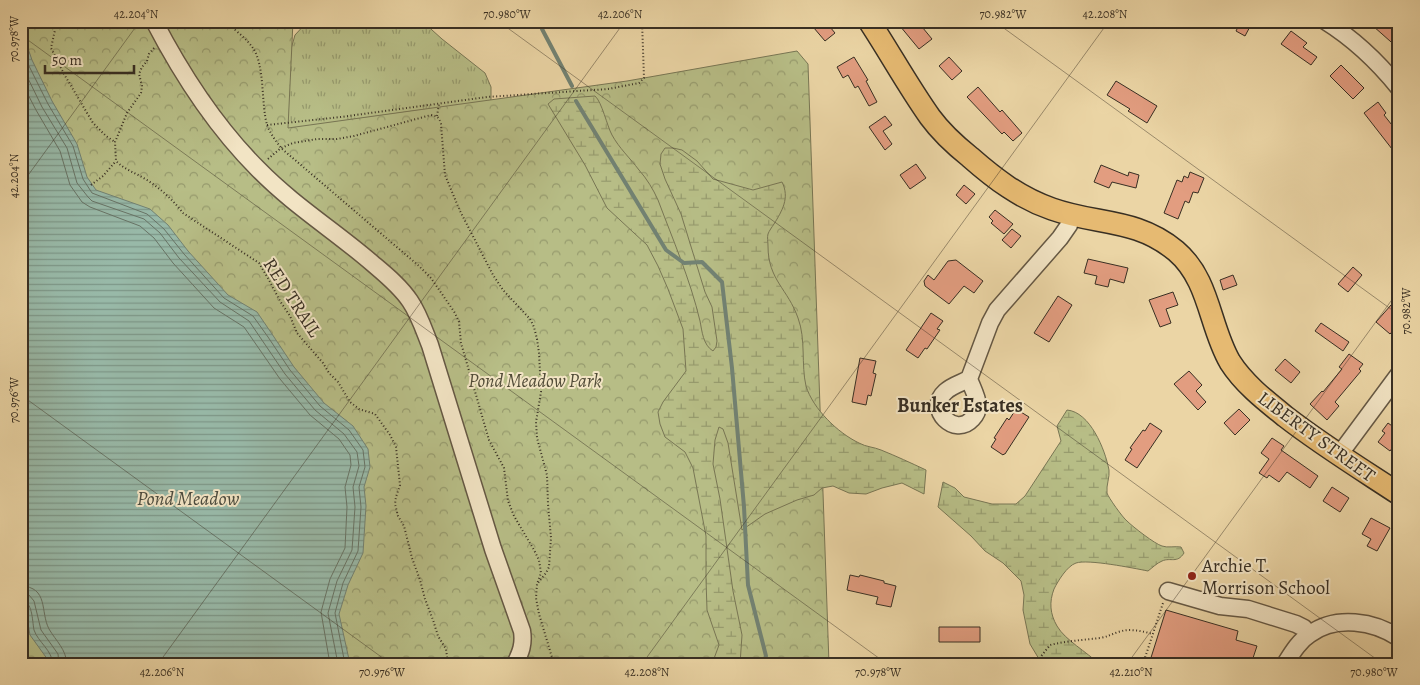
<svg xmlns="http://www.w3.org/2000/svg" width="1420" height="685" font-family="Alegreya,serif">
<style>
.grass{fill:url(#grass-tufts);stroke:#787654}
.forest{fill:url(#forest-crowns);stroke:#787654}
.wetland{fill:url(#wetland-marsh);stroke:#787654}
.water{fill:url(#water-rules);stroke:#728273}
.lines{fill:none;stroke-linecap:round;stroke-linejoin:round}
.shore{stroke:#687466;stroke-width:1}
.stream{stroke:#728273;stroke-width:4}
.building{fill:#e29d80;stroke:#382f23}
.minor-casing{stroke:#655844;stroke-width:19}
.major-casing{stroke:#382f23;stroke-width:24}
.path{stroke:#382f23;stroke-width:2;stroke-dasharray:1 2.5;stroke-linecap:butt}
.minor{stroke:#f2e4c4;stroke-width:16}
.major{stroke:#e6ba72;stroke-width:21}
.ticks{fill:none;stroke:#382f23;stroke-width:1;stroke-opacity:0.45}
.poi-dot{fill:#8f2418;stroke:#f2e4c4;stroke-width:2}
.labels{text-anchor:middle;stroke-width:4;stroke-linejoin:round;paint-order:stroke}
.street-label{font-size:19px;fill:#382f23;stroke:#f2e4c4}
.park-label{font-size:19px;font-style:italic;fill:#514b37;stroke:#f2e4c4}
.poi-label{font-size:19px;fill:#382f23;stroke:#f2e4c4;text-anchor:start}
.neighbourhood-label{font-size:20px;font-weight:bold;fill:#382f23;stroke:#f2e4c4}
.water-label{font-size:20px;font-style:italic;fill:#4b4b3e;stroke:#f2e4c4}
.neatline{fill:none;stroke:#382f23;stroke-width:2}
.ticks-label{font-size:12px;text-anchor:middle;fill:#382f23}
</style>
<defs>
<pattern id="grass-tufts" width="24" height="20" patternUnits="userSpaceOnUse" patternTransform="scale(1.25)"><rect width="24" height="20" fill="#b7bd86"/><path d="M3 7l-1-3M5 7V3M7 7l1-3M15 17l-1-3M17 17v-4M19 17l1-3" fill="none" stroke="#969a6d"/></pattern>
<pattern id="forest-crowns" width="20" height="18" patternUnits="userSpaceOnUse" patternTransform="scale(1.25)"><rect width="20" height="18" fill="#b7bd86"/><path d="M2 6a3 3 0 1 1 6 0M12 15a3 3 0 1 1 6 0" fill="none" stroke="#969a6d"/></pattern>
<pattern id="wetland-marsh" width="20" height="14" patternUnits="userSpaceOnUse" patternTransform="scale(1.25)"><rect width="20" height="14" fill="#b7bd86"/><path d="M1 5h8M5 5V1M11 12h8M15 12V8" fill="none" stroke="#969a6d"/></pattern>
<pattern id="water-rules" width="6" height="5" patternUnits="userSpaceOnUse" patternTransform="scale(1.25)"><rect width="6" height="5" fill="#98b9a8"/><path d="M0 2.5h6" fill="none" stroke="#7d9788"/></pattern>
</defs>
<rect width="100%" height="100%" fill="#ebd5a5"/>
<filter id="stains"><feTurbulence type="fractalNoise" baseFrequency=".004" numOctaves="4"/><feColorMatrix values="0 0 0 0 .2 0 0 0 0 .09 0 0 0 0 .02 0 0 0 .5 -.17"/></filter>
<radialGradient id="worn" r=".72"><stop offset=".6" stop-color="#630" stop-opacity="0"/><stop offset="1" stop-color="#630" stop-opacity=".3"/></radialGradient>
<path class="grass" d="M308 21H422L442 39 485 73 491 87V100L484 103 413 111 287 129 291 49 295 35Z"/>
<path class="forest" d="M21 21H293L288 128 627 81 797 51 808 64 829 664H21Z"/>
<path class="wetland" d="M595 96C602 102 607 126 612 135 619 148 630 158 639 170 647 179 653 189 658 200 673 240 690 279 700 321 702 331 703 345 713 351L716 347 717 341 712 307 705 292 681 214 665 179 660 164 661 154 665 148H673L682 150 697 161 713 179 753 190 782 182C790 198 782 211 774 224 772 227 769 231 768 234 767 237 768 242 768 246 768 280 788 289 798 318 806 339 801 365 806 386 813 409 838 433 859 443 866 447 874 447 881 450 896 456 911 463 926 470L924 494 902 483 882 488 866 494 849 493 833 486 822 488 814 495 797 500 765 514 742 530 728 443 723 429 719 427 715 440 713 464 720 499 733 591 742 635 740 664H712L719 645 707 610 706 579V536L693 468 685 452 665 437 660 424 658 412 663 402 686 371 683 329 668 289 658 266 647 245 607 208 585 165 548 104 554 99Z
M1067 410C1090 412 1105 449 1109 470 1110 477 1106 485 1107 493 1108 497 1123 518 1127 521 1133 527 1155 544 1162 546 1167 548 1175 546 1181 547L1184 553C1177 564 1171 557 1162 561 1157 563 1152 568 1148 571 1133 568 1088 559 1076 563 1067 566 1058 581 1054 589 1049 602 1050 614 1057 626 1065 640 1087 652 1099 664H1048L1039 659 1030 644 1023 610 1024 595 1021 581 1003 563 985 551 971 536 938 507 943 482 955 488 964 497 992 504H1016L1025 496 1061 441 1057 426Z"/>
<path class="water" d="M21 28 32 60 52 101 77 144 87 177 96 190 150 209 168 225 188 251 228 295 257 312 272 334 294 367 324 403 353 426 368 449 370 467 364 487 366 506 363 553 348 585 339 614 350 664H48V660L30 635 25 607 21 603Z"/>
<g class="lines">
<path class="shore" d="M21 44 27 62 48 104 73 146 83 179 92 193 147 214 164 229 184 254 224 298 253 316 268 337 290 370 320 406 349 430 363 450 365 467 359 487 361 507 358 551 343 583 335 613 345 664
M21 64 42 107 67 148 77 183 88 197 92 201 144 219 160 233 179 258 220 302 249 321 285 374 315 410 344 434 357 452 359 466 353 487 355 507 352 550 337 581 328 613 338 664
M21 81 36 110 60 151 70 185 82 202 90 207 140 226 154 238 173 263 214 308 244 327 280 379 310 415 339 439 350 455 351 465 345 487 347 507 345 548 330 579 321 612 330 664
M21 586C49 587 40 612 49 629 56 641 66 649 67 664
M21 594 29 595 34 601 41 630 58 654 59 664
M21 600C33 601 32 620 34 630 38 642 52 650 53 664"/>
<path class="stream" d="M548 21 542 29 572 86
M576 101 666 250 684 263 702 262 722 282 732 368 744 507 748 585 766 656 763 664"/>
</g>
<path class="building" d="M808 21H825L835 33 825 41Z
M906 21H910L913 26 918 22 932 39 919 49 900 26Z
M1241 21H1253L1245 36 1236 31Z
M1378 21H1394L1399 26V49L1373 26Z
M1291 31 1307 43 1303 47 1317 57 1311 65 1281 44Z
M854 57 868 80 866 81 877 102 869 106 858 86 855 88 848 75 843 78 837 67Z
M949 57 962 71 952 80 939 66Z
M1341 65 1364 88 1353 99 1330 76Z
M1116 81 1157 106 1147 123 1128 111 1130 109 1107 95Z
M978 87 1000 112 1002 110 1022 133 1013 141 1004 132 1002 134 967 97Z
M1378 102 1386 113 1384 115 1399 134V158L1364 113Z
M885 116 892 125 883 131 892 144 885 150 869 127Z
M916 164 926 178 910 189 900 175Z
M1101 165 1128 176 1129 172 1139 175 1136 188 1112 182 1109 188 1094 182Z
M1190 172 1204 178 1198 193 1193 192 1189 203 1185 201 1178 219 1164 213 1177 180 1182 182 1184 176 1188 178Z
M964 185 975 194 966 204 956 195Z
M995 210 1013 224 1004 234 991 223 993 221 989 217Z
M1012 229 1021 236 1011 248 1002 240Z
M1088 259 1128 268 1124 283 1110 279 1108 287 1095 284 1097 276 1084 273Z
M956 260 983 281 974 293 964 286 949 304 925 286 924 281 928 275 934 280 948 261Z
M1353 267 1362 275 1348 292 1338 284Z
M1233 275 1237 285 1223 290 1220 280Z
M1173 292 1178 305 1166 309 1171 323 1160 327 1149 300Z
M1058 296 1072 305 1049 342 1034 333Z
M1399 296V324L1390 334 1376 322Z
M931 313 943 321 937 329 940 330 927 349 925 348 918 358 906 350Z
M1321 323 1349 342 1343 351 1315 331Z
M1349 354 1363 364 1359 369 1361 371 1335 402 1339 406 1327 420 1310 404 1322 391 1323 392 1342 369 1339 367Z
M860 358 876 361 873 373 876 374 871 396 868 395 866 405 852 402Z
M1285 359 1300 372 1291 383 1275 370Z
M1189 371 1202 385 1196 391 1206 402 1198 410 1174 384Z
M1016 409 1029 417 1005 454H1004L1003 455 991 447 996 439 994 438 1007 418 1009 420Z
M1239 409 1250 420 1235 435 1224 423Z
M1150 423 1162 431 1137 468 1125 460 1132 449 1130 448 1143 430 1145 431Z
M1388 423 1399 431V451L1393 447 1390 451 1378 442 1385 433 1382 431Z
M1272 438 1284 446 1281 450 1318 476 1310 488 1287 472 1279 482 1269 475 1267 478 1259 473 1269 459 1261 453Z
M1332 487 1349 498 1340 512 1323 501Z
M1371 518 1390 528 1377 551 1367 546 1371 539 1362 534Z
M850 575 859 577 860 575 884 581V583L896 586 891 607 876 604 878 597 847 590Z
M1166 610 1238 631 1236 640 1257 646 1251 664H1149Z
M939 627H980V642H939Z"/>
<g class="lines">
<defs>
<path id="minor" d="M154 21C182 75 215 126 258 169 293 205 335 231 372 263 385 274 400 286 410 301 419 314 424 330 430 345L493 549 522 631C524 644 521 652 515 664
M1325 21C1354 39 1378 62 1399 88
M969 379C972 387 977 396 978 405 978 410 976 415 972 419 955 438 926 409 945 392 951 386 961 383 969 379L990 323 997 310 1060 238 1069 225 1072 215
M1339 455 1399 374
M1168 591 1220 606 1248 609 1296 624 1304 628 1309 634
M1285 664C1292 653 1299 641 1310 634 1336 615 1374 621 1399 638"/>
<path id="major" d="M869 21C890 53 908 86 930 117 941 132 955 145 970 157 995 179 1020 198 1052 209 1097 225 1136 218 1176 251 1210 280 1209 326 1230 362 1244 384 1266 401 1286 417 1322 445 1361 469 1399 494"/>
</defs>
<use href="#minor" class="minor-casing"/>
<use href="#major" class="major-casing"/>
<path class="path" d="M57 21 51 48 64 74 93 123 106 136 115 142
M224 21C234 29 246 38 253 48 265 66 261 103 267 125 270 133 276 141 281 148L419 266 431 278 455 313 459 322 461 343 489 440 504 468 508 501 514 516 534 550 539 560 541 573 537 584 536 598 539 614 554 664
M154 48 149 54 147 61 142 67 139 74 142 86 141 93 127 113 115 142 116 161C125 170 136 173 147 180 161 189 173 200 183 213L259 263 269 280 280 301 290 316 297 333 323 363 329 373 338 382 350 402 359 409 375 414 390 435 396 447 400 485 396 497 395 504 398 516 404 526 412 558 420 580 425 599 433 620 438 636 446 649 448 664
M437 116 439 104
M267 125 341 117 487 97 608 89 639 83 644 78 642 21
M268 159 281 148 293 143 317 139H337L354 136 431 115C437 116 439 117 441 124L445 175 460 211 493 275 503 290 530 319 534 327 537 339 539 353 541 392 536 422 537 438 547 475 548 504 551 538 549 567 546 573 538 583
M91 185 103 176 116 161
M1035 664 1050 645C1066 641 1083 640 1100 638 1107 637 1112 634 1118 632 1130 628 1141 631 1153 634
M1143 664 1163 603"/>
<use href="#minor" class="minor"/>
<use href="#major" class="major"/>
</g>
<path class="ticks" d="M498 21 1383 664M994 21 1399 315M21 35 887 664M21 185 140 21M21 395 391 664M158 664 625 21M642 664 1109 21M1127 664 1399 290"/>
<circle class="poi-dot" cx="1192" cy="576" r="5"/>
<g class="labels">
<g class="street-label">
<text transform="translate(293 297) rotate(57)" y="7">RED TRAIL</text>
<text transform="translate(1317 436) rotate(36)" y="7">LIBERTY STREET</text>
</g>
<g class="park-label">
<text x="535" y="387">Pond Meadow Park</text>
</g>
<g class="poi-label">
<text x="1202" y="572">Archie T.<tspan x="1202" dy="22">Morrison School</tspan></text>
</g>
<g class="neighbourhood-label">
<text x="960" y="412">Bunker Estates</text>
</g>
<g class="water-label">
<text x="188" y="505">Pond Meadow</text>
</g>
</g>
<rect width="1420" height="685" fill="none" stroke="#ebd5a5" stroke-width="55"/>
<path d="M45 65v8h89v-8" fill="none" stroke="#382f23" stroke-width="2.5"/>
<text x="52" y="65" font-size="15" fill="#382f23" stroke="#f2e4c4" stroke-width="4" paint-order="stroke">50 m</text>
<rect x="28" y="28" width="1364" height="630" class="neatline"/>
<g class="ticks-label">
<text x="136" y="18">42.204°N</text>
<text x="507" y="18">70.980°W</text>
<text x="620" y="18">42.206°N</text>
<text x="1003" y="18">70.982°W</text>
<text x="1105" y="18">42.208°N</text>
<text transform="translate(14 39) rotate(-90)" y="4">70.978°W</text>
<text transform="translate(14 176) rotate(-90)" y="4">42.204°N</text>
<text transform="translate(1406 311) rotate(-90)" y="4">70.982°W</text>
<text transform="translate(14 400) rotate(-90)" y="4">70.976°W</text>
<text x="162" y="676">42.206°N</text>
<text x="382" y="676">70.976°W</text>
<text x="647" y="676">42.208°N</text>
<text x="878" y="676">70.978°W</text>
<text x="1131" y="676">42.210°N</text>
<text x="1374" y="676">70.980°W</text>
</g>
<rect width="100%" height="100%" filter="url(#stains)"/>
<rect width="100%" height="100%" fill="url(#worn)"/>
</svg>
